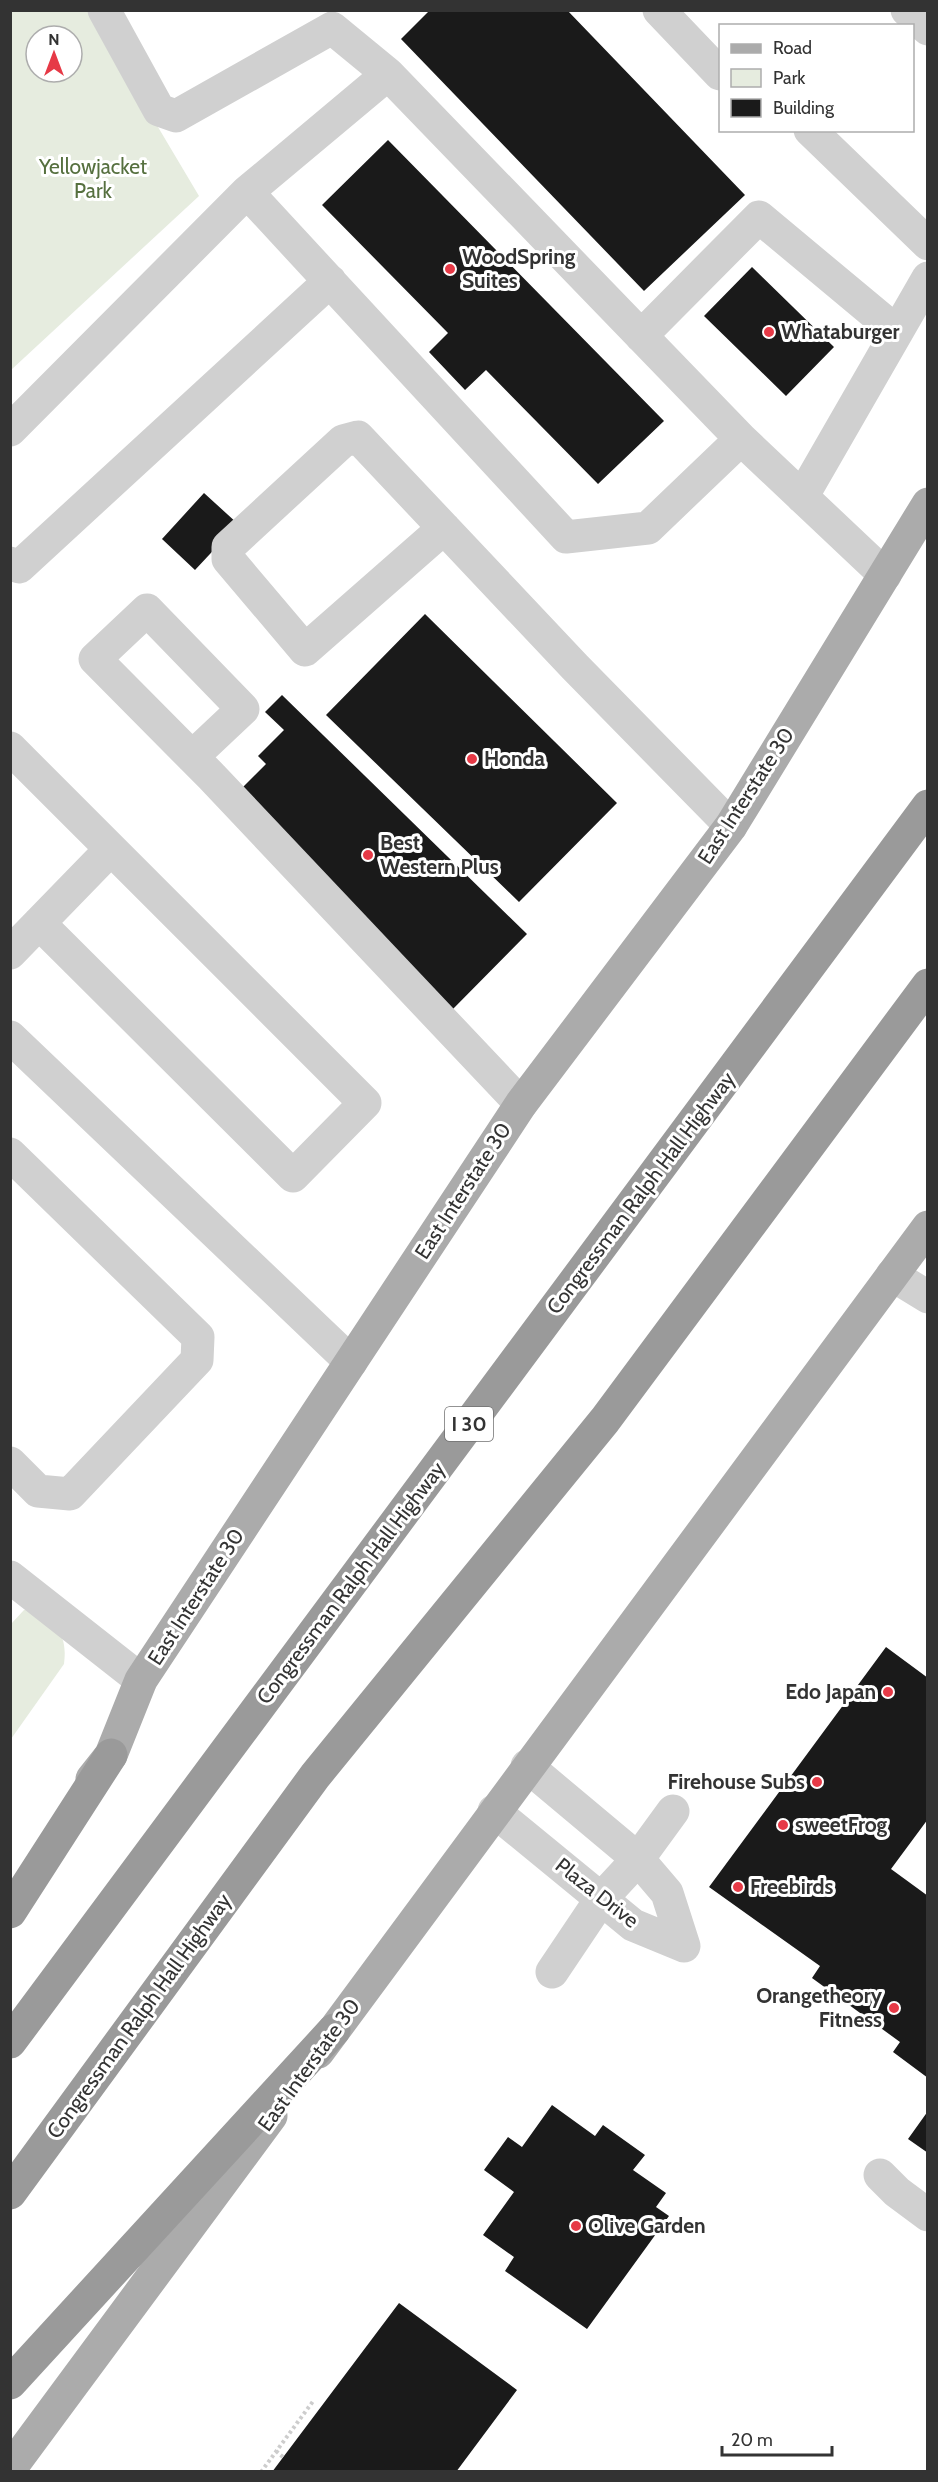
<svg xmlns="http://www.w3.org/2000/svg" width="938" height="2482" font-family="Cabin,sans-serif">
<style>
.green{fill:#e6ecdf;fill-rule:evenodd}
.building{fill:#1a1a1a}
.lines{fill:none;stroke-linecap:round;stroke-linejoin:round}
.path{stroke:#cdcdcd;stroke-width:4;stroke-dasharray:3 3;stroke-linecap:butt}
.minor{stroke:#d0d0d0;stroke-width:33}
.major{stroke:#ababab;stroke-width:33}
.highway{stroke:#9a9a9a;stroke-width:33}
.poi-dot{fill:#e63946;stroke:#fff;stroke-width:2}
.labels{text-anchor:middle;stroke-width:6;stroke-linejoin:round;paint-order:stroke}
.shield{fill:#fff;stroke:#707070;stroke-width:1.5}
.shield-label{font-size:20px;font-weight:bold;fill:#333}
.park-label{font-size:21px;fill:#56703f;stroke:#fff}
.poi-label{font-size:21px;font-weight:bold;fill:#333;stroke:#fff;text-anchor:start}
.street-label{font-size:21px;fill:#333;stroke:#fff}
</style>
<rect width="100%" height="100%" fill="#fff"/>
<path class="green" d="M11 11H89L199 196 11 370ZM36 36H72V72H36Z
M24 1610H31C55 1629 68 1630 64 1664L11 1739V1624Z"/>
<path class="building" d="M430 10H567L745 195 644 291 401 39Z
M388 140 664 421 598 484 486 370 465 390 429 352 448 333 322 205Z
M752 267 834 347 786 396 704 316Z
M204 493 238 524 195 570 162 539Z
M425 614 617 803 519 902 326 715Z
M282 695 527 934 451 1011 233 797 266 764 258 756 284 730 265 712Z
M886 1647 928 1678V1819L891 1869 928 1896V2078L893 2052 900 2042 812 1978 820 1966 709 1887Z
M552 2105 595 2136 603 2125 645 2155 633 2170 666 2193 656 2207 669 2216 587 2329 505 2271 514 2257 483 2235 514 2192 484 2170 508 2137 522 2147Z
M928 2111V2153L908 2139Z
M399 2303 517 2390 456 2472H328L326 2470 325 2472H272Z"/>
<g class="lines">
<path class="path" d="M276 2451 283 2457
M261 2472 314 2400"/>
<path class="minor" d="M104 10 159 110 176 116 332 28 388 74
M659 10 720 74
M907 10 928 29
M810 130 928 244
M641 336 759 217 897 332
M10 430 247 192
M741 439 648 528 566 537 247 192 388 74 741 439 885 575
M802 497 928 278
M444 528 305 650 228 559V547L343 441 358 437 575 667 731 826
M10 563 19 567 330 281
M10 748 365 1103 293 1176 39 923
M192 757 243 709 147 610 95 659 212 777 521 1104
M10 953 111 849
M10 1037 351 1362
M10 1154 198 1337 197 1360 70 1494 38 1491 10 1463
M892 1275 928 1297
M10 1577 141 1680
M527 1766 638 1859 667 1893 684 1946
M494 1811 633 1925 684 1946
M552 1972 601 1899 638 1859 673 1811
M880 2175 897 2192 928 2215"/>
<path class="major" d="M92 1779 111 1755 141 1680 521 1104 731 826 928 504
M318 2052 928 1227
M10 2469 271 2116"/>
<path class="highway" d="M10 1912 111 1755
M10 2042 928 806
M10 2193 315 1776 605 1420 928 985
M10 2383 334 2030"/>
</g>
<g class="poi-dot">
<circle cx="450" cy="269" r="6"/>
<circle cx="769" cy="332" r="6"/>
<circle cx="472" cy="759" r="6"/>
<circle cx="368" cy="855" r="6"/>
<circle cx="888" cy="1692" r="6"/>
<circle cx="817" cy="1782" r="6"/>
<circle cx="783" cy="1825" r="6"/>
<circle cx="738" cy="1887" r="6"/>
<circle cx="894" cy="2008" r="6"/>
<circle cx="576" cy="2226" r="6"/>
</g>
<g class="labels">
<rect class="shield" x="445" y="1407" width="48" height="34" rx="4.5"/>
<g class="shield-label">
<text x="469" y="1431">I 30</text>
</g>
<g class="park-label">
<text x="93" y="174">Yellowjacket<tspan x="93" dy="24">Park</tspan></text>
</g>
<g class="poi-label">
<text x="462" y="264">WoodSpring<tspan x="462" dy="24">Suites</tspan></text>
<text x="781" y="339">Whataburger</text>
<text x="484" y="766">Honda</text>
<text x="380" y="850">Best<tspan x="380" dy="24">Western Plus</tspan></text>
<text x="876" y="1699" text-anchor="end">Edo Japan</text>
<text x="805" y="1789" text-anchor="end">Firehouse Subs</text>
<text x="795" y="1832">sweetFrog</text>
<text x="750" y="1894">Freebirds</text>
<text x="882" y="2003" text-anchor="end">Orangetheory<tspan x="882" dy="24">Fitness</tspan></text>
<text x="588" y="2233">Olive Garden</text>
</g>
<g class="street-label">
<text transform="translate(746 796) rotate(-57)" y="7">East Interstate 30</text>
<text transform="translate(463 1191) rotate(-57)" y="7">East Interstate 30</text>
<text transform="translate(641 1193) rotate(-53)" y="7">Congressman Ralph Hall Highway</text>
<text transform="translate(351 1583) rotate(-53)" y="7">Congressman Ralph Hall Highway</text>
<text transform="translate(196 1597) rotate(-57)" y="7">East Interstate 30</text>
<text transform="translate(597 1893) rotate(38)" y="7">Plaza Drive</text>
<text transform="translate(139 2016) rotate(-54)" y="7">Congressman Ralph Hall Highway</text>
<text transform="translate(309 2065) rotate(-54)" y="7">East Interstate 30</text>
</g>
</g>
<rect width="938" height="2482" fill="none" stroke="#333333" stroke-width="24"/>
<rect x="719" y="24" width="195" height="108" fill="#ffffff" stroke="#adadad" stroke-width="1.5"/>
<rect x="731" y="44" width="30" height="9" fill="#ababab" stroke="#adadad" stroke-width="1.5"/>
<text x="773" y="54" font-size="18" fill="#333333">Road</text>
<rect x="731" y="69" width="30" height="18" fill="#e6ecdf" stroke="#adadad" stroke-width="1.5"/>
<text x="773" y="84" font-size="18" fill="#333333">Park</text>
<rect x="731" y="99" width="30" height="18" fill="#1a1a1a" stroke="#adadad" stroke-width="1.5"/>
<text x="773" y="114" font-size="18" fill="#333333">Building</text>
<g transform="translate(54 54)"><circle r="28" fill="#ffffff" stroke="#adadad" stroke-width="1.5"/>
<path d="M0-4.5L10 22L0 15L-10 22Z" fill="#e63946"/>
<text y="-9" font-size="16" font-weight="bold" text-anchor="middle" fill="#333333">N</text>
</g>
<path d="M722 2446v9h110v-9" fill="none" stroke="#333333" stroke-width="3"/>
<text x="731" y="2446" font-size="18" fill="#333333" stroke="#ffffff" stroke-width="4.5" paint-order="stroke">20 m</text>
</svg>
